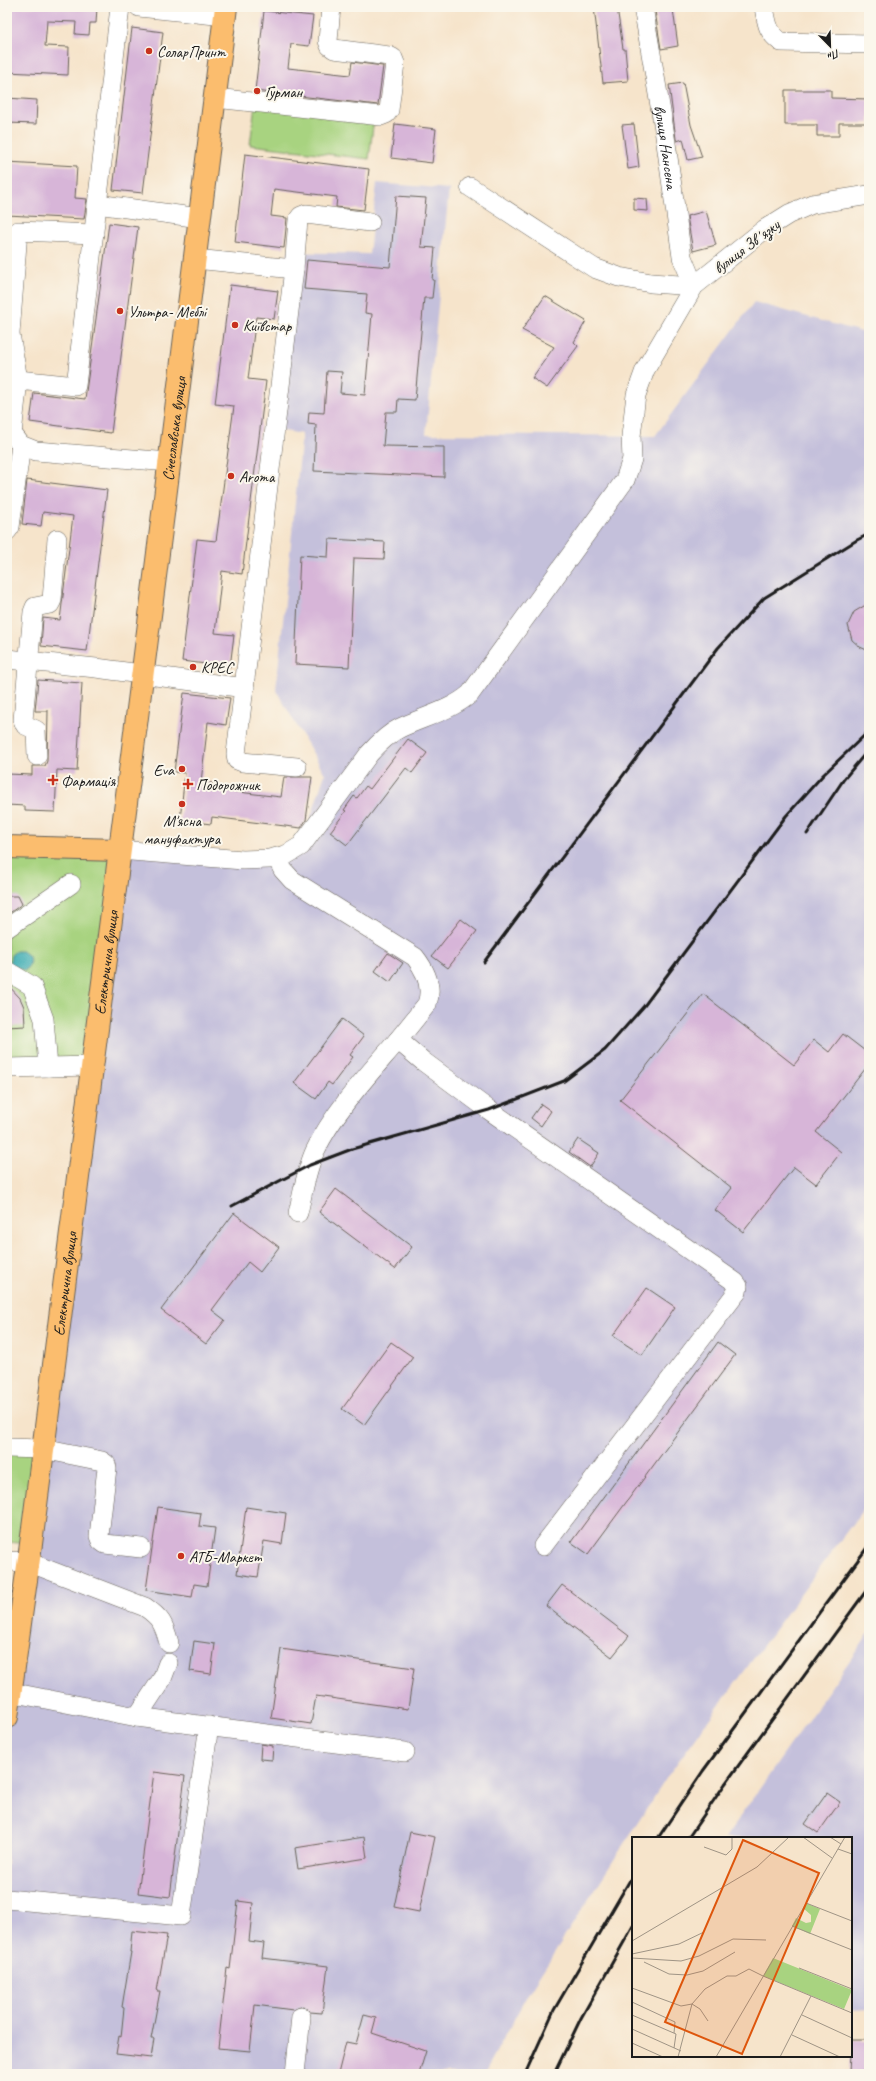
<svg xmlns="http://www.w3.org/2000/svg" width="876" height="2081" font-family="Caveat,sans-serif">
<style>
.industrial{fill:#c4c0db}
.green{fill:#a8d380;stroke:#62784e}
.water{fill:#3aacb3;stroke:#2b6468}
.building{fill:#d7b5d8}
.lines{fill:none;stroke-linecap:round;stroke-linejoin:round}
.minor-casing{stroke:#686259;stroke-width:20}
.major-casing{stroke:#686259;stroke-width:24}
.minor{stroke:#fff;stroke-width:19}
.major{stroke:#fbbd6e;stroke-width:22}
.rail{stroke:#1c1c1c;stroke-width:3}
.poi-dot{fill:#c8321e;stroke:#fbf7ec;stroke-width:1.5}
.labels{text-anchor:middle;stroke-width:4;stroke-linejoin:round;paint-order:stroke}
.poi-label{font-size:16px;fill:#1c1c1c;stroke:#fbf7ec;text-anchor:start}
.street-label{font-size:16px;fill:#1c1c1c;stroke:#fbf7ec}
.inset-road{fill:none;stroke:#9f9485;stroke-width:1}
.view{fill:#de560d;fill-opacity:0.15;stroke:#de560d;stroke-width:2}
.inset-edge{fill:none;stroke:#1c1c1c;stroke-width:2}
</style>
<rect width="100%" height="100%" fill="#fbf7ec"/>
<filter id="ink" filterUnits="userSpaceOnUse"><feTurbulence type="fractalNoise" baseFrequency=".025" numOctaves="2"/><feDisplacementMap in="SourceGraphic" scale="8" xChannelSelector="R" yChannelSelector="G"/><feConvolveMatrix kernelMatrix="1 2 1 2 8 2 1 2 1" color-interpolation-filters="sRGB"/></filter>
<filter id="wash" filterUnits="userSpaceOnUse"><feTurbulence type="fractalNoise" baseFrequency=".012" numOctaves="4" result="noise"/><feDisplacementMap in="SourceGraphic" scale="16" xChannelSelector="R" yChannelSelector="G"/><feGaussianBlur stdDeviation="0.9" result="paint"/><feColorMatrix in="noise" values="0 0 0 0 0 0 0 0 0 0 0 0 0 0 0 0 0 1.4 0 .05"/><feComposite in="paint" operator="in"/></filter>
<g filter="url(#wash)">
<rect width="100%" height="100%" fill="#f6e4cb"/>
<path class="industrial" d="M377 183 449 189 426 434 655 436 754 302 869 334V1501L669 1774 529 1992 484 2074H7V1717L119 850 243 860 301 846 325 774 276 690 302 434 272 429 288 252 369 254Z
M869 1633V2010L851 2011V1838H725Z"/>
<path class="green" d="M255 105 374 119 369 159 250 145Z
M7 847 119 850 92 1066 7 1068Z
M7 1448 43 1449 31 1544 7 1542Z"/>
<path class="water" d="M16 951H23L29 956 30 964 25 971 9 964 11 955Z"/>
<g id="blocks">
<path class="building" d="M7 7H97L96 23H90L89 35 75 34 76 22 47 21 45 46 69 47 68 75 7 72Z
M594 7H617L623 49H625L628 81 603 83Z
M673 9 678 46 661 49 655 11Z
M264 11 313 16 309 46 291 44 288 68 350 75 352 62 383 66 378 105 255 91Z
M132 28 163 32 143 193 113 190Z
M683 83 691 125 702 157 688 160 683 139 677 141 676 139 669 85Z
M785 90H831V98L869 99V123H839V136H817V125H785Z
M7 98 37 100 36 124 7 123Z
M395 124 436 129 432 163 391 158Z
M634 124 639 167 628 169 622 125Z
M245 154 369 169 364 210 336 207 337 197 274 189 271 216 287 218 284 248 235 242Z
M7 162 77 166 75 198 87 199 84 219 7 215Z
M396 196 426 198 421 247 435 248 432 280H434L432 298H424L415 400 398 399 397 412H386L383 446 444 447V477L314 471 316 425 308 424 309 412 324 413 327 371 342 372 340 393 365 395 372 314 365 313 367 294 304 289 307 260 390 267Z
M634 198 647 199 648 211 634 210Z
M706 211 716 245 693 251 687 216Z
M109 223 138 227 111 433 30 422 34 393 85 399Z
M230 285 278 291 274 319 256 317 248 379 266 381 242 574 222 571 215 633 234 635 230 667 182 661 197 539 216 541 234 406 215 404Z
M545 296 586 321 574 342 578 346 547 388 532 378 554 347 522 330Z
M27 480 107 490 87 651 41 646 43 618 60 620 73 516 43 512 41 526 22 524Z
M329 539 385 542 384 559 354 558 349 667 295 664 300 555 328 557Z
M869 603V651L860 647 852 640 848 625 854 612Z
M38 680 82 683 77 771 57 770 55 812 25 811V806L7 805V774L32 775V766H45L47 761 48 711H35Z
M184 693 230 698 226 725 208 722 201 782 212 783V789L281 797 284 777H312L306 820 301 828 212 817 211 824 180 820 185 773 174 772Z
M408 739 427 753 412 773 406 768 347 845 330 832 346 811 344 810 354 796 357 798 366 786 370 789Z
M7 896H18L22 904 7 915Z
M461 919 477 931 448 968 432 956Z
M388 953 403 963 390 982 375 971Z
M7 984 20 998 24 1007 25 1026 7 1027Z
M703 994 794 1065 814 1040 829 1052 843 1034 869 1054V1064L816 1132 841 1152 816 1184 794 1167 743 1232 715 1210 732 1188 620 1100Z
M342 1019 364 1036 350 1055 353 1057 332 1085 328 1082 316 1099 294 1083Z
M541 1104 551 1111 541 1126 531 1118Z
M578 1139 599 1153 590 1167 569 1152Z
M336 1189 412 1247 395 1269 319 1212Z
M234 1213 279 1247 260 1272 248 1262 212 1310 225 1320 206 1344 161 1310Z
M647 1288 675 1307 642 1355 613 1336Z
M391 1342 413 1357 364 1425 342 1409Z
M718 1342 735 1355 588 1554 571 1542Z
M158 1507 201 1513 199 1526 215 1528 207 1586 194 1584 192 1597 146 1590Z
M246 1507 286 1513 282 1544 264 1541 258 1577 237 1574Z
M562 1585 629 1636 612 1657 546 1606Z
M194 1641 215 1644 211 1674 190 1671Z
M281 1649 414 1668 408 1709 316 1696 311 1724 271 1718Z
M261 1744 273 1746 272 1760 260 1759Z
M154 1772 185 1776 170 1897 138 1893Z
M827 1793 840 1802 818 1833 805 1824Z
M410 1832 435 1837 419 1912 394 1907Z
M364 1837 367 1858 298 1869 295 1848Z
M238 1901 253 1903 249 1941 264 1943 262 1958 328 1966 322 2013 310 2012 303 2006 293 2010 255 2005 250 2051 218 2048 227 1968 230 1969Z
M132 1931 167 1935 157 1991H160L151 2039H154L151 2058 116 2054 119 2036 121 2037 124 2008 122 2007 131 1952H130Z
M364 2015 376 2018 372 2033 426 2051 419 2074H338L346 2042 356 2044Z
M851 2040H869V2071H849Z"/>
</g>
</g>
<g filter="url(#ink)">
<use href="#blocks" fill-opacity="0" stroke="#686259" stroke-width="1"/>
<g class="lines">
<defs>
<g id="minor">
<path d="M139 7 225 16"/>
<path id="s1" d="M643 7 664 129 682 257 694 286"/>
<path d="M764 7C767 23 767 32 781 42L869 44"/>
<path d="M215 98 381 116 386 114 389 110 395 63 393 58 389 56 334 49 330 46 328 41 331 7"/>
<path d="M470 187 594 268 619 277 651 283 694 286"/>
<path d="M97 204 200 218"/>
<path d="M195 259 294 269 298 220 301 216 306 214 370 222"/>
<path d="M294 269 236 754 237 760 242 762 297 767"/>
<path d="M18 380 10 334 18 231 94 234"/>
<path d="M7 427 21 445 36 451 169 462"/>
<path d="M12 434 18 380 76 386 120 7"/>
<path d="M7 531 10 527 21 445"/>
<path d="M7 659 96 668 245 688"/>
<path d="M37 756 36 730 25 725 23 720 33 612 35 607 50 604 52 600 57 539"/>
<path d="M119 850 243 860 269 859 286 855 301 846 369 754C378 744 388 734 400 728 423 717 450 711 470 694L625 480 632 459 631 436 636 395 645 370 694 286 765 229 789 214 812 204 869 195"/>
<path d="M277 858 283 870 292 880 415 957C426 971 433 987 427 1004L398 1040 424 1062 489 1110 735 1282 738 1286 737 1292 543 1546"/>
<path d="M7 928 71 884"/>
<path d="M7 971 32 986 44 1019 48 1067"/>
<path d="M7 1068 92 1066"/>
<path d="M298 1213C303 1193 306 1170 315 1151 334 1111 370 1073 398 1040"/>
<path d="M7 1448 43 1449 102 1461 106 1464 107 1468 99 1536 101 1541 105 1544 141 1548"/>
<path d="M7 1561 28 1562 145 1607C161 1618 164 1624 169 1643"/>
<path d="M10 1692 137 1717 405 1752"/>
<path d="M137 1717 162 1679 168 1663"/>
<path d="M7 1899 181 1916 209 1726"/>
<path d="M295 2074 301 2017"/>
</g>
<g id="major">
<path d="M7 847 119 850"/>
<path id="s2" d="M7 1717 31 1544 163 514 226 7"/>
</g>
</defs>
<use href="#minor" class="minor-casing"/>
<use href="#major" class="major-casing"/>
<use href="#minor" class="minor"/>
<use href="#major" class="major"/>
<path class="rail" d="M807 834 844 779 869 749
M484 962 718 648 764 598 857 540 869 534
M232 1206 310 1165 352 1149 489 1110 564 1081 605 1050 644 1006 786 816 823 775 869 731
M658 1838 703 1771 869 1545
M688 1838 725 1784 869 1587
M525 2074 554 2010 633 1875
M554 2074 581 2018 633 1926"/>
</g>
</g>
<g class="poi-dot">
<circle cx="149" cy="51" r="4"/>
<circle cx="257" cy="91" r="4"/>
<circle cx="120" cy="311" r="4"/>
<circle cx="235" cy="325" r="4"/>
<circle cx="231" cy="476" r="4"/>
<circle cx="193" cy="667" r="4"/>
<circle cx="182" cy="769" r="4"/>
<path d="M51 774h4v4h4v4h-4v4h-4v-4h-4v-4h4z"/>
<path d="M186 778h4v4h4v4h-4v4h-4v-4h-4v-4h4z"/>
<circle cx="182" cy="804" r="4"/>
<circle cx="181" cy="1556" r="4"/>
</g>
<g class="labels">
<g class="poi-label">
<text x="157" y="57">СоларПринт</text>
<text x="265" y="97">Гурман</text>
<text x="128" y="317">Ультра- Меблі</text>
<text x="243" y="331">Київстар</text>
<text x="239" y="482">Aroma</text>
<text x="201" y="673">КРЕС</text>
<text x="174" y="775" text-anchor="end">Eva</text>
<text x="61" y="786">Фармація</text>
<text x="196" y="790">Подорожник</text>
<text x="182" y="826" text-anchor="middle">М'ясна<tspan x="182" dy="18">мануфактура</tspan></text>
<text x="189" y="1562">АТБ-Маркет</text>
</g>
<g class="street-label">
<text dy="6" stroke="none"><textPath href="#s1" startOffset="142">вулиця Нансена</textPath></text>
<text transform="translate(746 246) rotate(-37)" y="6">вулиця Звʼязку</text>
<text dy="6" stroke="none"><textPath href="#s2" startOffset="1299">Січеславська вулиця</textPath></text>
<text dy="6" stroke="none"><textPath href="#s2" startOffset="761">Електрична вулиця</textPath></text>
<text dy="6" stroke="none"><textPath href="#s2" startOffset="437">Електрична вулиця</textPath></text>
</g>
</g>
<g transform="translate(632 1837)">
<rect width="220" height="220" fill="#f6e4cb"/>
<path d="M174 66 188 72 178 97 160 89 164 81 174 86 179 85V78L171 71ZM141 121 220 153 212 172 131 139Z" fill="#a8d380"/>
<path class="inset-road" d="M171 0 200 21M198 0 209 7M72 10 94 18 100 12V0M206 12 220 17M174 66 220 84M160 89 220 113M0 104 125 30 157 0M0 117 47 107 72 95M0 121 49 124 67 119 101 102 134 103M12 125 37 137 55 138 71 134 103 115M167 131 220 152M131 139 220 176M0 151 49 169 60 167 73 152 95 139H104L117 132 131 139M0 165 43 185 42 196M60 167 68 172 76 184M0 178 44 197 42 211M170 178 220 201M0 192 49 214M160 198 208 220M0 206 31 220M46 220 60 167M84 220 213 0M148 220 179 159"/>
<path class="view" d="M111 3 187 36 110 217 33 185Z"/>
<rect width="220" height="220" class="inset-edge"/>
</g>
<rect width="876" height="2081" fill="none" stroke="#fbf7ec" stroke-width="24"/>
<g transform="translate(830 46) rotate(157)" stroke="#fbf7ec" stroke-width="3" paint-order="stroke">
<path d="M0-3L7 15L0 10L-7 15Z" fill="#1c1c1c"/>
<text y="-6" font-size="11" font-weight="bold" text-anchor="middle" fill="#1c1c1c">Пн</text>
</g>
</svg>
